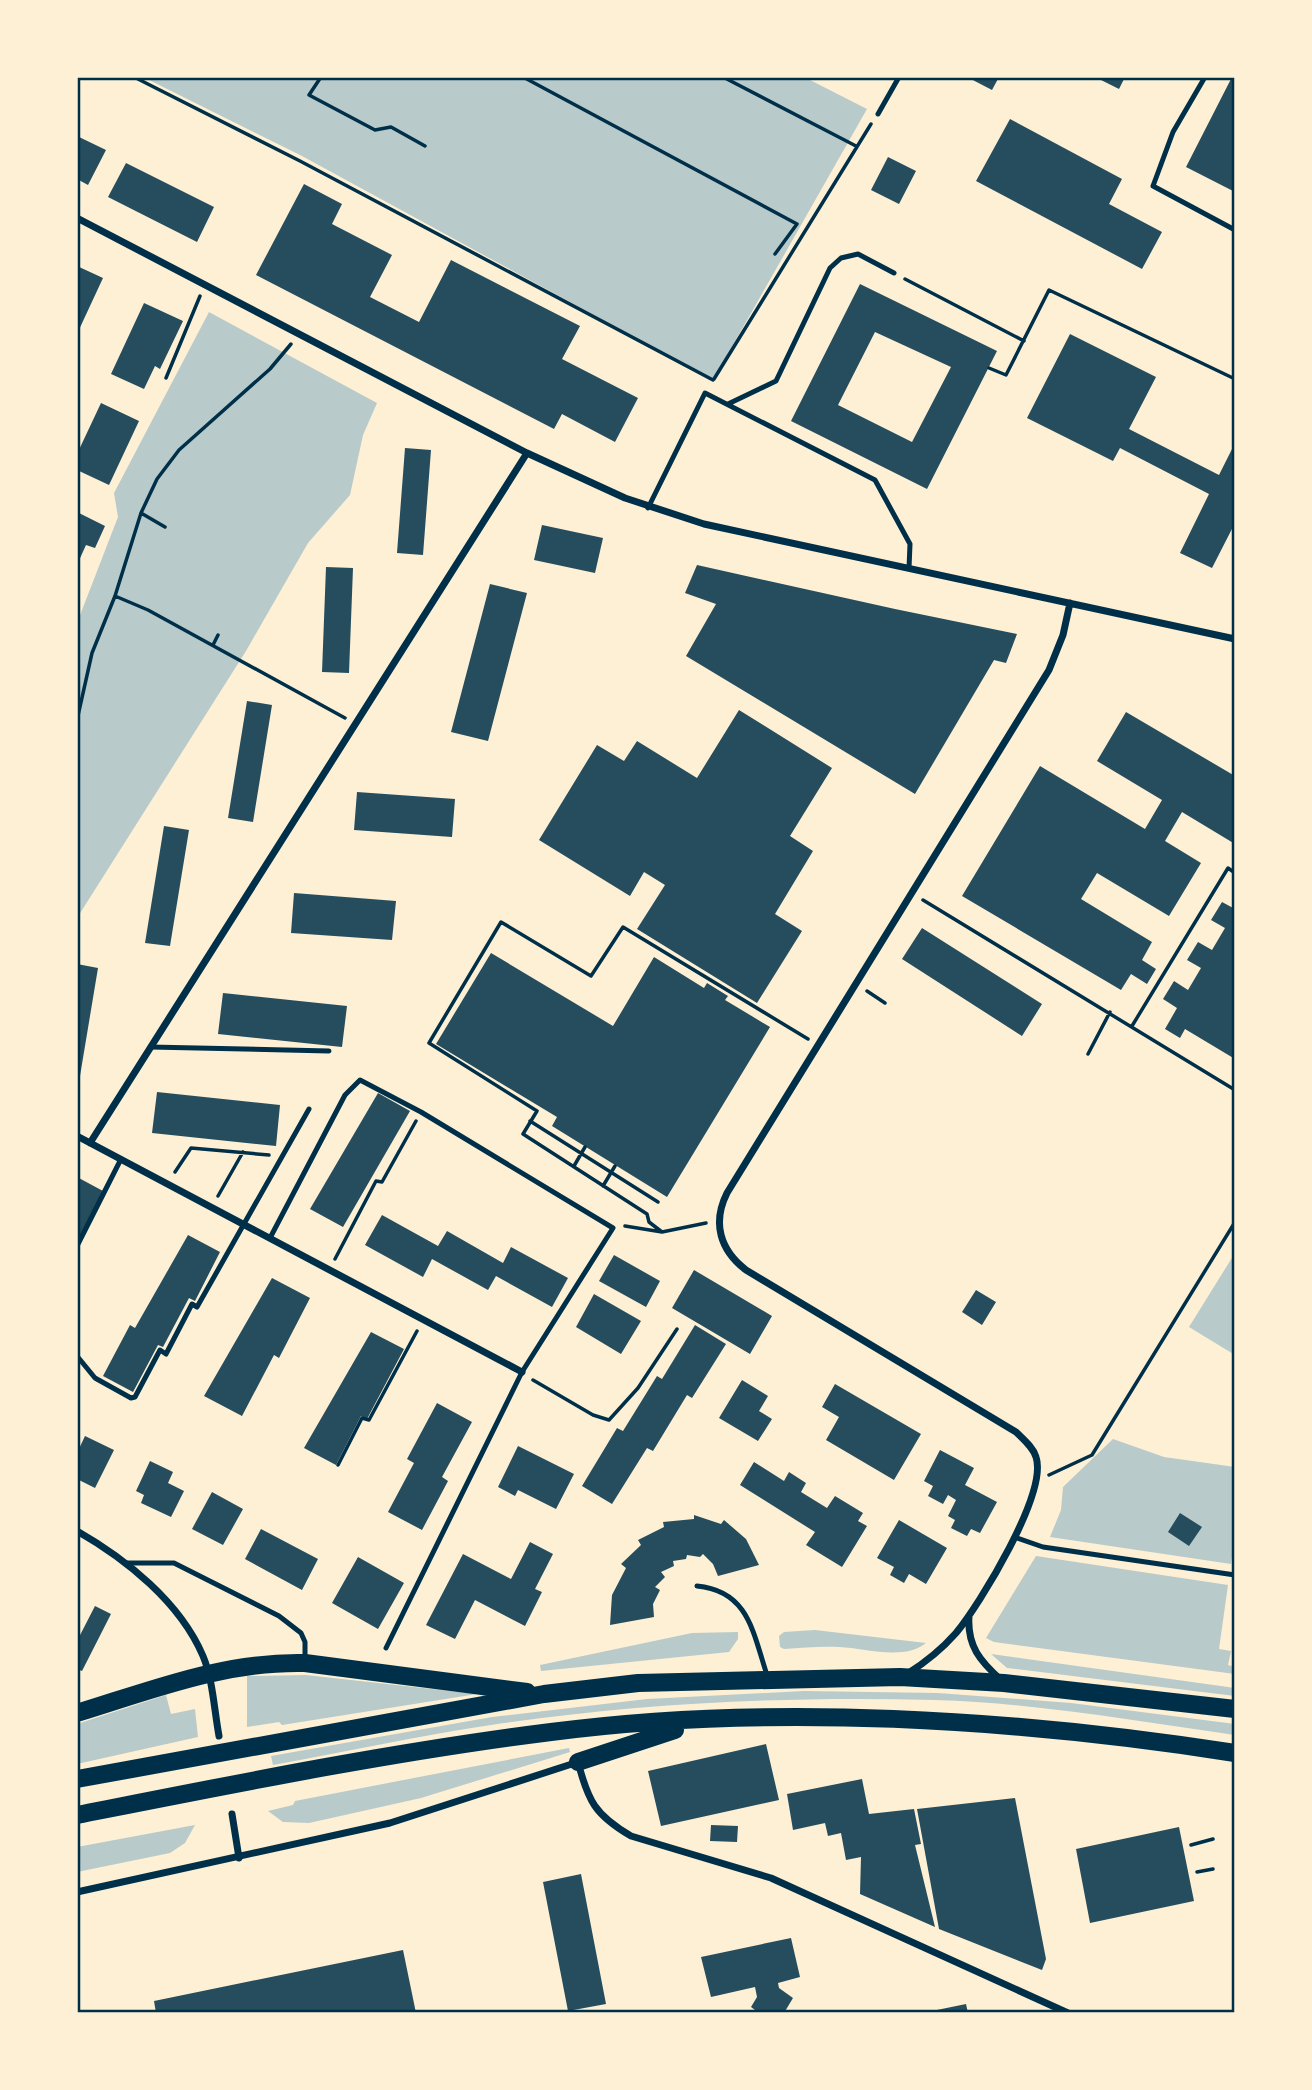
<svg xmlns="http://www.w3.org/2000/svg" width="1312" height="2090" font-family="Rubik,sans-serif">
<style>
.green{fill:#b9caca}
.building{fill:#264d5e;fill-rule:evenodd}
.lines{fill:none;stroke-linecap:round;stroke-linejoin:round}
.path{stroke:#003049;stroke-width:3.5}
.service{stroke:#003049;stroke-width:5}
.minor{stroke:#003049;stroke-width:7}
.primary{stroke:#003049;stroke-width:18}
.neatline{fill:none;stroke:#003049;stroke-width:2.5}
</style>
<rect width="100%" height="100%" fill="#fdf0d5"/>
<path class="green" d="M143 77H804L867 109 713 380 302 156Z
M209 312 377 403 363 435 350 495 308 543 246 651 77 918V623L118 517 114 493Z
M1235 1253V1355L1189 1327Z
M1113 1439 1164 1457 1235 1467V1538L1231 1564 1050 1537 1061 1510 1063 1487Z
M1036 1556 1228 1585 1219 1649 1231 1651 1228 1665 1235 1667V1674L994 1642 986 1638Z
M814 1630H815L926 1643C904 1661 865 1648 839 1647 821 1646 802 1648 784 1649L780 1647 779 1636 784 1632Z
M738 1632V1639L729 1652 541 1671 540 1665 692 1633Z
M991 1654 1235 1688V1696L1007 1668Z
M306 1675 477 1694 282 1725 279 1722 247 1727V1676Z
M804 1691 938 1693 1071 1703 1235 1724V1735C1136 1721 1035 1703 935 1700 787 1696 638 1703 491 1725 418 1736 345 1752 273 1765L271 1756 492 1717 647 1699Z
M166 1695 171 1714 195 1709 198 1737 77 1764V1724Z
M569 1748 570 1752 421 1798 309 1823 283 1822 268 1811 293 1805 295 1801Z
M195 1825 185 1843 170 1853 77 1872V1847Z"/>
<path class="building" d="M967 77H999L992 90Z
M1095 77H1125L1119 89Z
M1232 77H1235V192L1186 167Z
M1010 119 1122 179 1109 204 1162 232 1142 269 976 181Z
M77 136 106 150 88 185 77 179Z
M888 157 916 171 899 204 871 190Z
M126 163 214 207 197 242 108 197Z
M304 184 342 204 332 224 392 255 370 297 419 322 451 260 580 326 562 359 638 398 615 442 562 414 554 429 256 275Z
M77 266 103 278 77 334Z
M860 284 997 351 927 489 791 421ZM875 332 951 367 912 442 838 405Z
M144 303 183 321 160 369 155 366 144 389 111 374Z
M1070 334 1156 377 1129 429 1219 475 1235 443V523L1212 568 1180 553 1209 494 1120 448 1113 461 1027 418Z
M101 403 139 421 109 485 77 470V454Z
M405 448 431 450 423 555 397 553Z
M77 512 105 526 95 548 86 545 77 565Z
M542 525 603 538 595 573 534 560Z
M697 565 895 609 1017 634 1006 663 994 660 915 794 686 656 716 604 685 593Z
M326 567 353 568 349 673 322 672Z
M490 584 527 593 488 741 451 732Z
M247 701 272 705 253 822 228 818Z
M739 710 832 768 790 836 813 851 775 914 802 931 757 1003 637 929 665 885 644 872 630 896 539 840 597 745 624 761 637 741 697 778Z
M1126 712 1235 776V844L1182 812 1165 841 1201 863 1169 916 1097 873 1081 899 1152 942 1142 960 1156 969 1147 984 1131 974 1121 990 962 896 1040 766 1145 829 1162 800 1097 761Z
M357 792 455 799 452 837 354 830Z
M164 826 189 830 170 946 145 943Z
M294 893 396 901 392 940 291 933Z
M1222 902 1235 909V1059L1185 1029 1180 1038 1165 1029 1177 1008 1163 999 1174 981 1188 990 1201 968 1187 960 1198 942 1212 950 1225 928 1211 920Z
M922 928 1042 1004 1022 1036 902 959Z
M491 953 613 1026 654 957 704 988 707 983 728 996 725 1000 770 1027 667 1197 552 1126 557 1117 436 1044Z
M77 964 98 968 78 1088H77Z
M223 993 347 1006 342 1047 218 1034Z
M157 1092 280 1105 276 1146 152 1133Z
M378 1093 410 1111 343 1227 310 1209Z
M77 1177 103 1191 77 1242Z
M382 1215 438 1246 447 1231 503 1263 511 1247 568 1278 552 1307 496 1276 488 1290 432 1259 423 1277 365 1245Z
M188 1235 220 1252 195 1301 189 1298 163 1347 158 1345 133 1392 103 1376 130 1325 135 1328Z
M614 1255 660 1281 646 1307 599 1281Z
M694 1270 772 1316 750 1354 672 1308Z
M272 1278 310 1298 279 1358 274 1355 242 1416 204 1396Z
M976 1290 996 1302 982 1325 962 1312Z
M594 1294 641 1321 621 1354 576 1327Z
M695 1325 726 1344 692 1398 687 1395 653 1451 647 1448 612 1504 582 1486 617 1428 623 1431 657 1376 662 1379Z
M371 1332 404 1349 367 1419 361 1416 336 1465 304 1448Z
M742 1380 768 1396 759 1411 772 1419 758 1441 719 1418Z
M835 1384 921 1434 894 1480 826 1440 839 1417 822 1407Z
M437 1403 472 1422 442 1477 448 1481 422 1530 388 1512 414 1463 407 1459Z
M85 1436 114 1450 95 1488 77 1479V1453Z
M518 1446 574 1474 556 1509 518 1490 515 1496 498 1487Z
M940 1450 974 1468 965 1485 997 1502 980 1533 971 1529 967 1536 951 1528 955 1520 948 1516 956 1500 948 1495 943 1504 928 1496 933 1486 924 1481Z
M150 1461 173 1472 168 1483 184 1491 171 1517 141 1503 144 1495 136 1491Z
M754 1462 784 1481 789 1472 806 1483 801 1492 827 1508 835 1496 863 1513 858 1521 867 1526 842 1567 806 1545 815 1532 740 1485Z
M212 1492 243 1509 223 1545 192 1529Z
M1180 1513 1202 1527 1189 1546 1168 1532Z
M694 1515 721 1524 724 1520 746 1539 759 1565 718 1576 713 1564 703 1554 700 1557 687 1555 686 1559 673 1561 674 1566 661 1572 665 1577 655 1587 660 1590 653 1604 654 1617 610 1625 612 1595 626 1568 621 1564 641 1545 638 1540 664 1527 663 1522 694 1519Z
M899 1520 947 1548 926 1584 909 1574 904 1583 890 1575 894 1567 877 1558Z
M261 1529 318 1559 302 1590 245 1559Z
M530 1542 553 1554 535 1589 542 1592 525 1626 475 1600 455 1639 426 1625 463 1554 511 1579Z
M358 1557 404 1583 378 1629 332 1603Z
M95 1606 111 1614 82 1671 77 1669V1641Z
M766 1744 779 1800 661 1826 648 1771Z
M862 1779 869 1814 914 1809 921 1844 915 1845 935 1927 860 1894 861 1857 846 1860 841 1833 828 1836 825 1823 793 1830 787 1794Z
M1015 1798 1046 1959 1042 1970 939 1929 917 1809Z
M711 1825 738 1826 737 1842 710 1841Z
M1179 1827 1194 1901 1090 1923 1076 1849Z
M581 1874 606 2004 568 2011 543 1882Z
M791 1938 800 1977 778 1983 779 1988 793 1998 784 2013H759L751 2007 757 1997 755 1987 711 1997 701 1957Z
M403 1950 416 2013H156L154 2001Z
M966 2004 968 2013H927V2012Z"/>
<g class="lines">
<path class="path" d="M134 77 300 161 713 380
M321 77 309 95 375 130 391 127 425 146
M523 77 797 224 775 254
M723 77 856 146
M905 279 1024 341
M989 368 1006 375 1049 290 1235 379
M166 378 200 296
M714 379 871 124
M141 513 165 527
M115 596 148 610 345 718
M213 645 218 635
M77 720 92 653 115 596 141 513 157 479 179 450 270 369 291 344
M923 900 1235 1090
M867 991 885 1003
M1132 1026 1228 868 1235 873
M1088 1054 1110 1012
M530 1121 658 1202
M574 1166 585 1147
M175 1172 191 1148 269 1155
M603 1186 615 1166
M218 1196 243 1152
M625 1226 662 1232 706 1223
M662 1232 649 1222 647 1214 523 1134 537 1111 429 1043 501 922 591 976 623 927 808 1039
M335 1259 376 1181 382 1182 416 1121
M533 1380 593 1415 609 1420 638 1388 677 1329
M338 1465 362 1418 369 1420 417 1331
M1049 1475 1092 1455 1235 1222
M1191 1845 1213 1839
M1197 1872 1213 1869"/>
<path class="service" d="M1205 77 1173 132 1153 186 1235 230
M878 114 899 77
M728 404 776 381 830 268 841 258 858 254 894 273
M648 508 705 393 875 480 910 544 909 568
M150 1047 329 1051
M270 1238 345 1095 360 1080 421 1112 613 1228 522 1372 386 1648
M77 1246 121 1159
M77 1356 95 1378 131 1398 135 1397 160 1350 166 1354 192 1304 197 1307 309 1109
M1014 1537 1043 1547 1235 1575
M126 1563H174L279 1616 301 1633 305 1642V1660
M697 1586C749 1591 753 1633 767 1675"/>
<path class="minor" d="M77 218 527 453 625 498 704 524 1235 639
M77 1136 522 1372
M90 1143 527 453
M77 1531C126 1559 180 1602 203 1656 213 1680 214 1709 219 1736
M969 1616C967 1646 980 1661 1001 1680
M907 1674C926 1662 941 1650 956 1633 980 1604 1048 1493 1036 1457 1033 1447 1023 1439 1016 1432L746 1270C720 1250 712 1223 727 1193L1049 670 1063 635 1070 603
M232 1814 239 1858
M77 1892 390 1823 578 1762C588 1801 595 1815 631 1836L771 1878 1068 2013"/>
<path class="primary" d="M77 1713C152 1690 225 1661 305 1663L527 1692
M578 1762 675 1730
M77 1779 544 1694 638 1683 900 1677 1004 1683 1235 1709
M77 1815C234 1784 392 1752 551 1732 771 1703 1016 1719 1235 1753"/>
</g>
<rect width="1312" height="2090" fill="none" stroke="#fdf0d5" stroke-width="158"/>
<rect x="79" y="79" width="1154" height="1932" class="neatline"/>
</svg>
